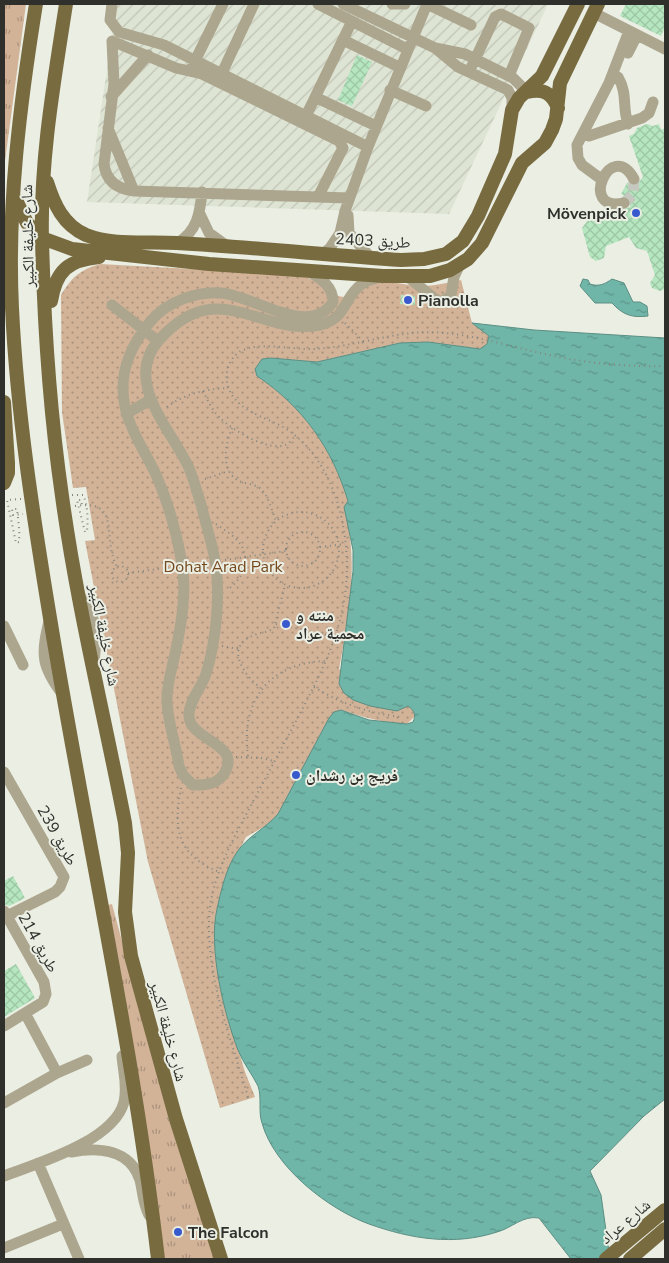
<svg xmlns="http://www.w3.org/2000/svg" width="669" height="1263" font-family="'Nunito Sans','Noto Naskh Arabic',sans-serif">
<style>
.industrial{fill:url(#industrial-furrows)}
.grass{fill:url(#grass-tufts)}
.park{fill:url(#park-dots)}
.water{fill:url(#water-ripples);stroke:#5c8e83}
.building{fill:url(#building-cross-hatch)}
.lines{fill:none;stroke-linecap:round;stroke-linejoin:round}
.minor-tunnel{stroke:#c5c8be;stroke-width:11;stroke-dasharray:11 5.5;stroke-linecap:butt}
.path{stroke:#84867f;stroke-width:2;stroke-dasharray:1 4;stroke-linecap:butt}
.minor{stroke:#ada68f;stroke-width:11}
.major{stroke:#786b40;stroke-width:14}
.poi-dot{fill:#395acc;stroke:#eaeee3;stroke-width:2}
.labels{text-anchor:middle;stroke-width:4;stroke-linejoin:round;paint-order:stroke}
.poi-label{font-size:16px;font-weight:bold;fill:#2f302c;stroke:#eaeee3;text-anchor:start}
.street-label{font-size:16px;fill:#2f302c;stroke:#eaeee3}
.park-label{font-size:16px;fill:#75491d;stroke:#eaeee3}
</style>
<defs>
<pattern id="industrial-furrows" width="10" height="10" patternUnits="userSpaceOnUse" patternTransform="scale(1.25)"><rect width="10" height="10" fill="#dee4d3"/><path d="M-1 1l2-2M0 10L10 0M9 11l2-2" fill="none" stroke="#bfc4b5"/></pattern>
<pattern id="grass-tufts" width="24" height="20" patternUnits="userSpaceOnUse" patternTransform="scale(1.25)"><rect width="24" height="20" fill="#d2b398"/><path d="M3 7l-1-3M5 7V3M7 7l1-3M15 17l-1-3M17 17v-4M19 17l1-3" fill="none" stroke="#ab927c"/></pattern>
<pattern id="park-dots" width="8" height="8" patternUnits="userSpaceOnUse" patternTransform="scale(1.25)"><rect width="8" height="8" fill="#d2b398"/><path d="M2 2h.1M6 6h.1" fill="none" stroke="#ab927c" stroke-width="1.8" stroke-linecap="round"/></pattern>
<pattern id="water-ripples" width="26" height="14" patternUnits="userSpaceOnUse" patternTransform="scale(1.25)"><rect width="26" height="14" fill="#6fb6a8"/><path d="M2 4q2-2 4 0t4 0M15 11q2-2 4 0t4 0" fill="none" stroke="#5c9489"/></pattern>
<pattern id="building-cross-hatch" width="8" height="8" patternUnits="userSpaceOnUse" patternTransform="scale(1.25)"><rect width="8" height="8" fill="#b5e6bf"/><path d="M0 0l8 8M0 8l8-8" fill="none" stroke="#9cc6a4"/></pattern>
</defs>
<rect width="100%" height="100%" fill="#eaeee3"/>
<path class="industrial" d="M117 4H548L449 214 87 202Z"/>
<path class="grass" d="M4 4H26L5 161 4 222Z
M112 904 163 1093 215 1259H164L108 905Z"/>
<path class="park" d="M100 264 300 275 323 284 328 294 354 299C376 270 397 287 426 286 438 285 450 282 461 280L472 323 489 336 487 344 480 349 428 342 400 343 317 362 271 358 262 359 256 369 257 376C303 407 332 448 348 501L345 507C358 566 350 611 339 669L402 707 408 706 413 710 415 716 407 724C383 723 363 717 341 710L278 814 269 824 246 837 227 874 216 912 215 938 225 1006 245 1072 255 1097 220 1108 148 862 85 541 95 540 86 487 73 488 62 412 61 295C72 277 80 270 100 264Z"/>
<path class="water" d="M583 279 588 280 590 284C599 287 605 284 612 279L624 283 633 302H640L647 306 648 316C632 318 623 315 612 303H595L580 286Z
M472 323 534 330 665 338V1099L644 1116 590 1171 601 1195 610 1259H571L539 1218C523 1215 512 1228 497 1232 454 1246 411 1239 369 1224 328 1209 274 1167 262 1123 258 1112 262 1097 258 1086 252 1074 243 1063 238 1050 224 1014 208 948 217 909 221 891 226 868 237 852 247 837 266 828 278 814L329 718 334 712 341 710 369 720 407 724 413 722C416 715 415 711 408 706L397 711 370 706 353 700 344 693 339 684 353 571V550L344 507 348 501C332 448 303 407 257 376L255 369 262 359 271 358 317 362 400 343 428 342 480 349 487 344 489 336Z"/>
<path class="building" d="M626 4H665V27L661 36 620 16Z
M357 55 372 62 352 106 338 100Z
M647 124 653 126 659 124 661 130 665 128V289L660 291 652 288 650 283 655 275 647 251 636 248 629 237 606 246 604 258 596 261 590 257 582 228 588 220 630 207V199L621 194 627 183 636 186 643 177 629 136 634 134 637 128Z
M401 295 415 296V305L400 304Z
M13 876 25 898 9 906 4 904V881Z
M16 964 35 998 4 1017V971Z"/>
<g class="lines">
<path class="minor-tunnel" d="M624 203 633 195 634 179"/>
<path class="path" d="M345 323 364 342
M203 391C208 401 212 410 220 418 231 429 271 454 287 444 290 443 293 438 295 436
M167 407C184 394 206 389 228 388
M232 428C225 445 220 471 239 481 246 484 255 484 261 489 269 497 272 511 276 521
M205 479 229 471
M72 495H83C88 505 88 520 87 531L85 532 77 500H81L82 505
M21 499 7 500 16 543 19 542C20 531 18 520 17 509H12L13 515 23 514
M75 506C123 499 101 537 117 567
M263 550a38 38 0 1 1 76 0a38 38 0 1 1-76 0Z
M216 524C223 529 230 533 236 539 253 555 244 579 227 590
M286 549a17 17 0 1 1 34 0a17 17 0 1 1-34 0Z
M320 547 345 544
M225 560 286 551
M193 564 205 562
M112 574a8 8 0 1 1 16 0a8 8 0 1 1-16 0Z
M128 573 173 567
M276 624 336 637
M222 646 239 649
M314 687C342 704 368 713 401 717
M261 688C245 677 224 647 252 636 260 632 267 633 274 628L285 585
M248 756C240 700 270 662 327 661
M236 757 261 758 274 761
M181 788C173 828 177 855 219 872
M248 1097C232 1041 208 983 209 924 209 883 229 847 248 811 264 781 280 751 296 721 319 677 342 635 346 585 351 530 334 457 283 427 267 418 246 413 234 398 223 384 224 364 238 353 255 340 292 350 313 349 358 347 400 328 445 333 479 336 512 347 545 354 583 363 626 367 665 366"/>
<path class="minor" d="M112 4 110 20 119 32 164 45 368 147
M318 4 407 49
M343 4 435 48 465 54 513 78 527 92
M392 4H405
M427 4 471 25
M594 13 665 49
M343 40 399 67
M435 48 458 67 508 90 512 98V110
M628 53 637 35
M192 67 223 4
M469 72 495 17 501 14 529 28 509 76
M222 73 254 4
M618 77C628 94 622 107 628 124
M390 90 426 106
M111 97 148 55
M315 97 376 126
M306 116 352 21
M108 128 134 191
M589 136 642 118 649 113 653 102
M601 179 582 165 578 158 577 145 609 83 629 31
M318 197 343 148 339 141 202 74 176 68 112 41 114 84 104 164C106 181 117 189 134 191L349 198
M624 203C577 213 611 137 634 179
M200 214 209 233 227 246
M348 215 349 233 371 258
M177 243C197 232 200 213 202 192
M322 255 330 248 340 233 345 211 368 147 427 4
M308 271C321 279 333 286 333 302 309 339 253 295 221 293 196 291 166 302 150 322 123 355 114 390 133 430 140 446 150 461 157 477 169 505 177 535 182 564 187 593 181 626 175 654 172 668 167 684 167 699 167 721 176 744 179 766L183 775 193 785C205 785 216 785 224 774 243 743 190 741 189 716 188 702 202 687 206 674 216 642 221 593 215 560 212 543 206 525 202 508 198 495 194 480 189 468 172 430 122 382 159 340 219 273 259 337 320 325 347 319 343 297 362 284 367 280 374 279 380 277
M407 276 435 299 442 302 451 295 454 277 460 264
M112 305 158 341
M126 414 150 400
M78 593C98 619 98 630 94 661
M49 621C41 655 41 666 63 695
M4 626 23 665
M4 772 64 877 60 887 55 892 7 916
M4 911 44 982 46 994 43 1002 4 1026
M25 1013 57 1073
M4 1103 57 1073 87 1060
M71 1152C98 1147 130 1149 140 1180 143 1192 143 1204 149 1215
M38 1163 79 1259
M4 1176C38 1163 114 1141 124 1102 128 1086 123 1071 122 1056
M4 1248 63 1224"/>
<path class="major" d="M36 4C20 103 7 207 12 308 17 413 33 515 50 618 85 832 133 1044 158 1259
M66 4C54 82 40 160 42 239 44 323 50 413 62 496 77 606 104 714 125 823L128 853 125 912 131 956 176 1119 221 1259
M527 92C543 88 552 93 558 108
M47 182C54 204 63 225 86 235 114 246 148 241 177 243 252 247 326 255 401 260L424 259 446 254 463 241 478 216 505 154 512 110 519 98 542 76 578 4
M16 200 27 223 42 238 72 249 209 264 383 276H430L450 270 468 259 482 243 522 163 545 143 552 130 556 119 560 83 598 4
M51 301C56 271 68 260 99 257
M4 402 8 463V473L4 483
M606 1259 665 1210
M630 1259 665 1229"/>
</g>
<g class="poi-dot">
<circle cx="636" cy="213" r="5"/>
<circle cx="408" cy="300" r="5"/>
<circle cx="286" cy="624" r="5"/>
<circle cx="296" cy="775" r="5"/>
<circle cx="178" cy="1232" r="5"/>
</g>
<g class="labels">
<g class="poi-label">
<text x="626" y="219" text-anchor="end">Mövenpick</text>
<text x="418" y="306">Pianolla</text>
<text x="296" y="621">منته و<tspan x="296" dy="18">محمية عراد</tspan></text>
<text x="306" y="781">فريج بن رشدان</text>
<text x="188" y="1238">The Falcon</text>
</g>
<g class="street-label">
<text transform="translate(27 236) rotate(-91)" y="6">شارع خليفة الكبير</text>
<text transform="translate(373 240) rotate(3)" y="6">طريق 2403</text>
<text transform="translate(105 635) rotate(79)" y="6">شارع خليفة الكبير</text>
<text transform="translate(58 835) rotate(61)" y="6">طريق 239</text>
<text transform="translate(39 942) rotate(61)" y="6">طريق 214</text>
<text transform="translate(169 1031) rotate(75)" y="6">شارع خليفة الكبير</text>
<text transform="translate(625 1221) rotate(-40)" y="6">شارع عراد</text>
</g>
<g class="park-label">
<text x="223" y="572">Dohat Arad Park</text>
</g>
</g>
<rect width="669" height="1263" fill="none" stroke="#2f302c" stroke-width="10"/>
</svg>
